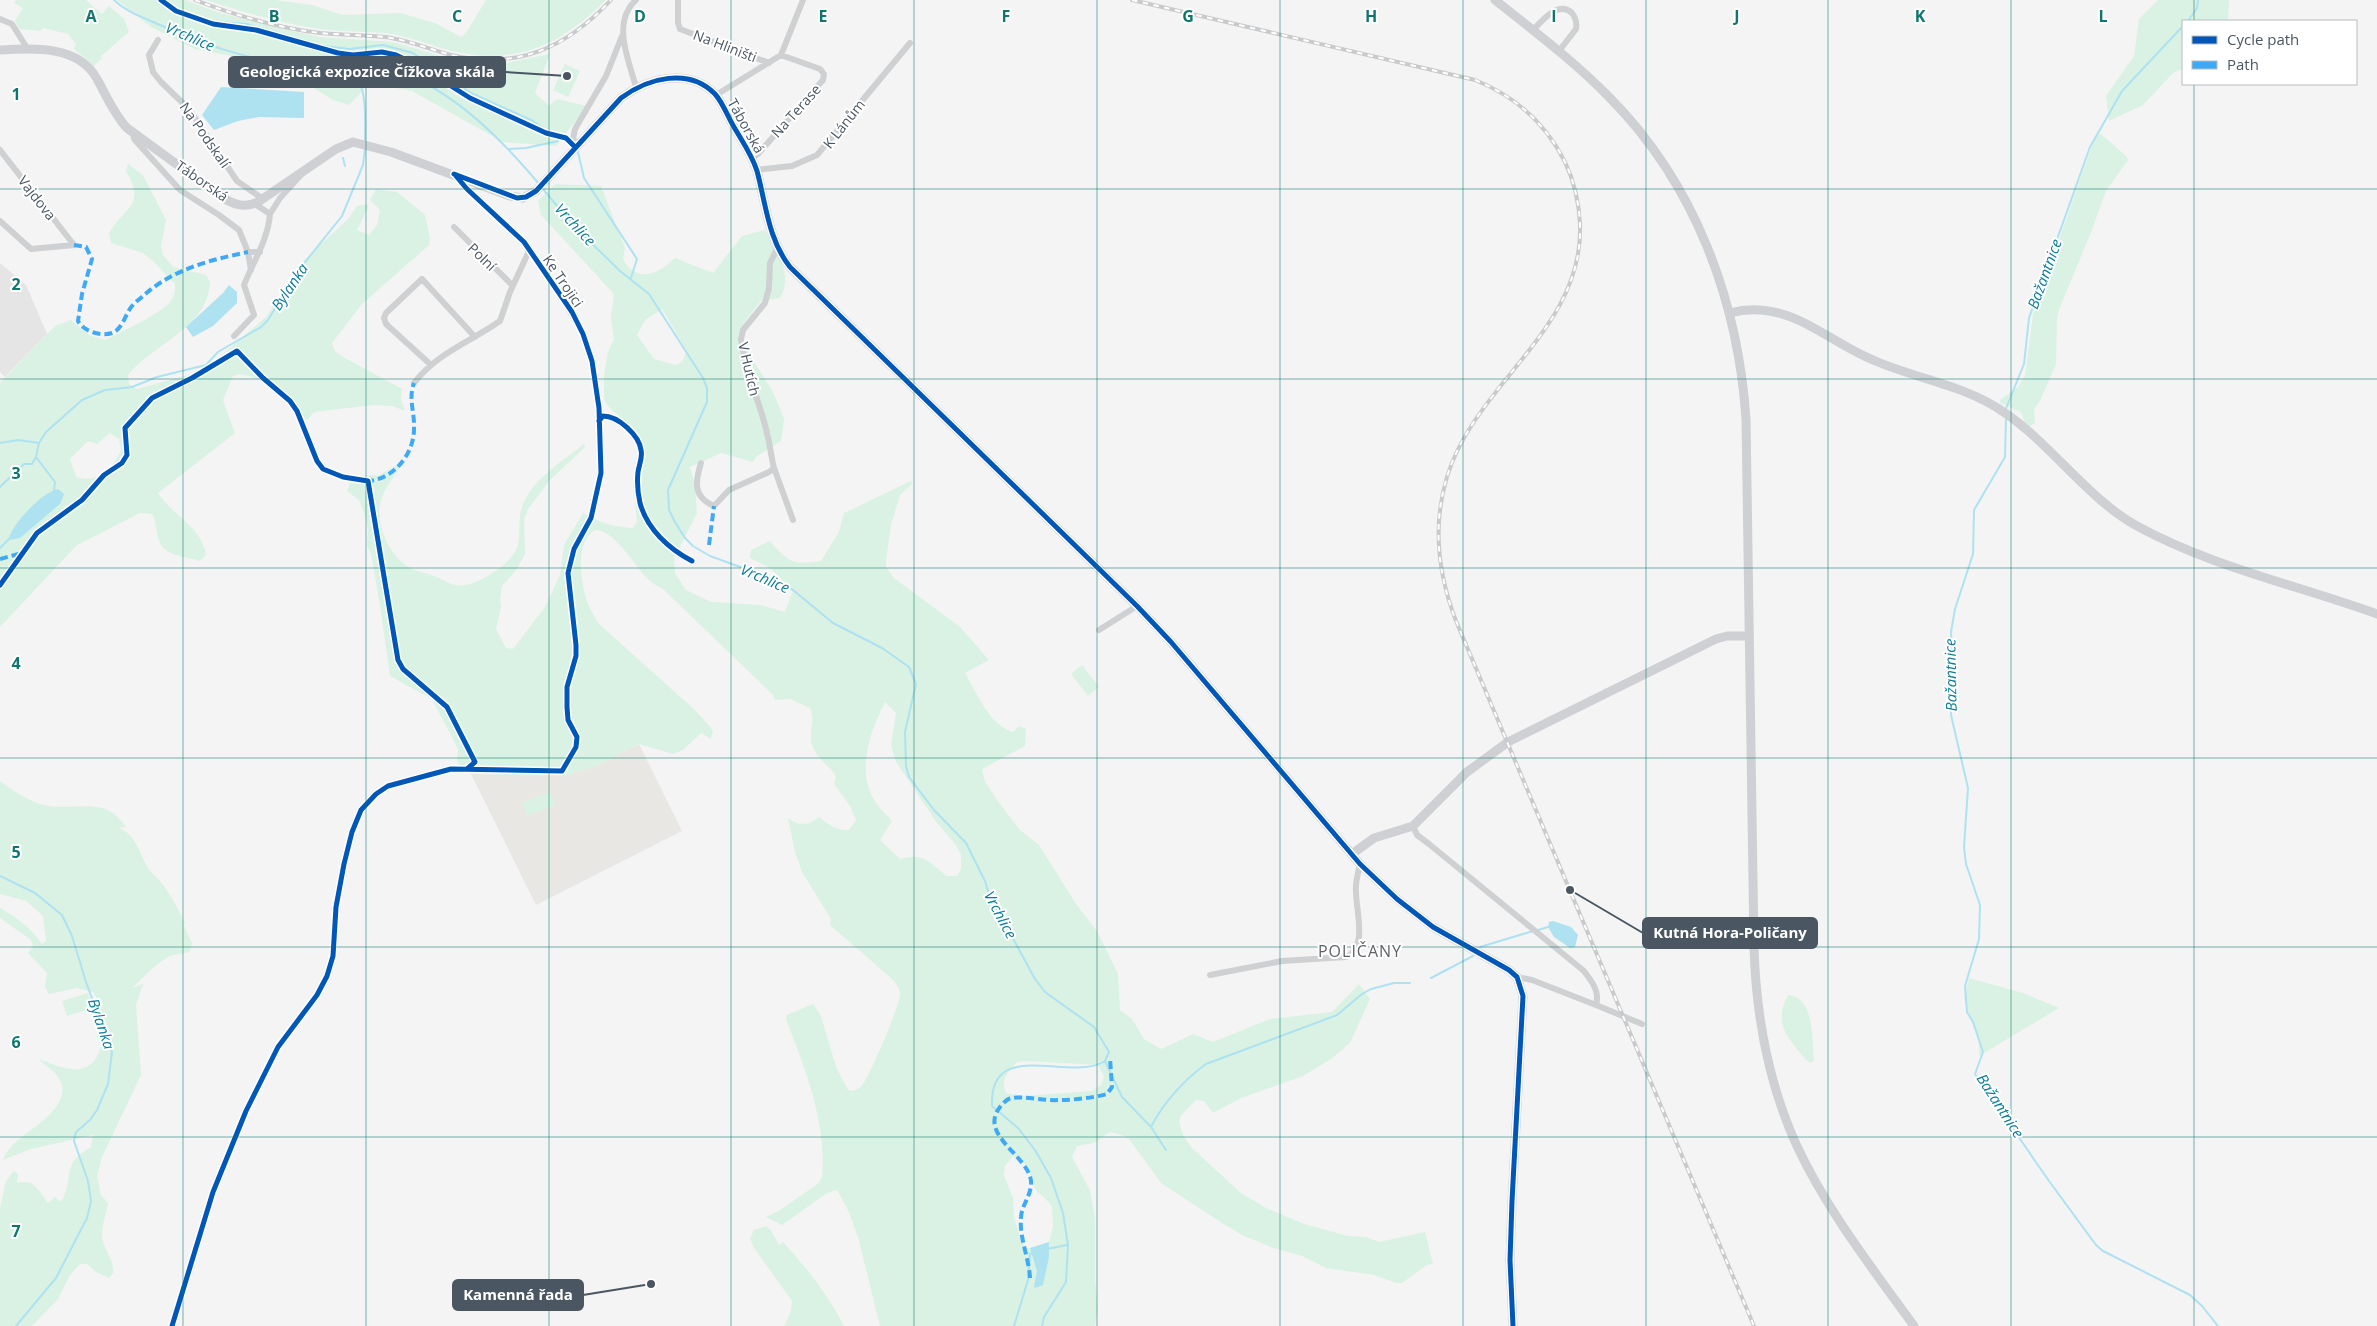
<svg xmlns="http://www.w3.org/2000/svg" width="2377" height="1326" font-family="'Open Sans',sans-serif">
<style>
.commercial{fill:#e8e7e3}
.education{fill:#e6e5e6}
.green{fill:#d9f2e3;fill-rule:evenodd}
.water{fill:#aee2f0}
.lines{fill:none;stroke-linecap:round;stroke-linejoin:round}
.stream{stroke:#aee2f0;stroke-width:2}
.street{stroke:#ced0d2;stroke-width:6}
.secondary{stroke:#ced0d4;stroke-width:9}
.rail-casing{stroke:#c9cacc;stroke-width:4}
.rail{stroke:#fff;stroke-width:2;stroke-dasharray:5.5;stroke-linecap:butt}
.quiet{stroke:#3fa9f5;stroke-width:4;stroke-dasharray:8 4;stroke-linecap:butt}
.cycleway-casing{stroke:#fff;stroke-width:8}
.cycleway{stroke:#0057b8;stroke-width:5}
.grid{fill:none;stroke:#0f766e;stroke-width:1;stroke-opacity:0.55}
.labels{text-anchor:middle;stroke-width:4;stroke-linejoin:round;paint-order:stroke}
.street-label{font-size:14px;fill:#4a5661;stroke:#fff}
.water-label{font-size:15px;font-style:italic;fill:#0c7c9b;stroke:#fff}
.quarter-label{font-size:16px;letter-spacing:1px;fill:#5f6368;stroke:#fff}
.grid-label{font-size:16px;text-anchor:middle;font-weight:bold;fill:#0f766e;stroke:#fff;stroke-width:4;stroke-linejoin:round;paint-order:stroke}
.leader{fill:none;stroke:#4a5661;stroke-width:2}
.callout-dot{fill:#4a5661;stroke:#fff;stroke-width:2}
.callout{fill:#4a5661;stroke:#4a5661;stroke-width:2}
.callout-label{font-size:15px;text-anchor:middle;font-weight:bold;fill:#fff}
</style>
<rect width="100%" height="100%" fill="#f4f4f4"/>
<path class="commercial" d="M639 744 682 831 536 905 471 774 565 776 598 765Z"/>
<path class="education" d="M0 263 26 285 47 334 5 377 0 372Z"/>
<path class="green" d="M16 0H86L102 14 109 6 124 19 129 32 101 56 102 58 94 66 74 49 76 44 68 34 43 28 40 31 19 29 15 21 23 8 14 3Z
M117 0H185L217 12 291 31 320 37 393 42 451 59 479 63H506L550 54 535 93 549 106 557 99 587 106 556 146 503 142 412 91 370 83 349 105 333 100 275 64 195 49 151 27Z
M206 0H275L312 5 342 15 400 13 435 23 461 37 466 33 486 0H606C561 45 516 66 452 51 432 46 413 38 393 34 369 31 345 32 321 29 282 24 243 12 206 0Z
M2158 0H2229L2228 21H2183V69L2173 73 2143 105 2109 121 2106 96 2134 56 2139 19Z
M565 64 580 71 568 97 553 90Z
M2101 134 2126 156 2128 160 2106 191 2090 235 2060 307 2057 318 2056 364 2040 401 2034 409 2035 423 2030 426 2025 423 2021 412 2000 403V400L2018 387 2025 376 2033 314 2094 140 2096 136Z
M128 164 143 175 166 220 161 246 163 255 173 267 206 275 210 282C208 328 153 344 128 375L129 384 137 389 199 372 223 354 267 316 305 259 348 219 357 206 368 204V208L357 230 369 235 377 225 380 210 370 200 376 189 397 192 425 215 430 238 429 245 362 304 332 343 335 351 345 358 402 389 401 399 405 411 392 406 374 405 314 412 307 420C290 406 255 366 233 376L223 400 235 433 158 493C172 515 202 527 206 555L200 561C185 556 161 557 158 537 156 528 156 521 152 514L140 513 77 545 0 627V383L55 326 71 320 89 335 105 340C118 334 163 312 170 302 175 296 175 291 175 284L153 261 143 253 111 243 109 233C124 207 147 206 126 171ZM110 433 119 439 121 450C114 467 96 485 76 477L70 459 88 441 97 444ZM55 490 32 527 20 538 10 534 34 504Z
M555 184 601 186 625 248 623 259C636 284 659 274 675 258L713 273 742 236 765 230C776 251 794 274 780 298L761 301C752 313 743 321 738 336L773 392 784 419 781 441 757 456 753 462 721 453 690 467 695 484 697 513 674 558 675 573 686 590 711 602 760 605 785 612 793 590 770 568 750 558 751 550 770 541C789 563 793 565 821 561L839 532 844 513 911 481 913 483 900 495 891 525 886 560V567L894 578 960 627 989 660 965 673C977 693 989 725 1013 732L1019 726 1026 729 1025 746 982 769 985 782 1000 804 1020 830 1039 845 1076 904 1097 931 1118 974 1120 1010 1132 1019 1144 1039 1161 1049 1193 1034 1213 1042 1270 1019 1332 1012 1359 984 1370 999 1350 1043 1331 1059 1303 1076 1241 1098 1213 1113 1204 1101 1196 1100 1181 1115 1179 1121 1183 1135 1192 1148 1241 1193 1266 1208 1304 1224 1348 1236 1366 1237 1379 1242 1425 1232 1433 1264 1427 1265 1402 1283H1396L1374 1275 1326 1268 1302 1256 1271 1247 1244 1236 1222 1223 1161 1183 1129 1139 1122 1135 1110 1132 1094 1143 1077 1146 1072 1157 1090 1190 1095 1219V1279L1098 1308 1095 1326H880L858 1237 848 1210 837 1190 827 1193 782 1225 766 1217 780 1210 819 1183 822 1177C827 1122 805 1069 786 1019L787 1015 813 1004 821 1016 836 1067 848 1090 853 1091C855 1090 858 1089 860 1088 868 1081 899 1007 900 995 900 987 896 983 891 978L830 925 831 919 802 872 795 852 788 818C798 826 809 826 819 817 828 824 836 831 849 830L856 820 850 806 834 784 836 778 834 773C827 765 811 752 811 740 810 728 815 720 810 708L790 699 775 700 773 695 663 589C658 586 653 584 649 580 636 569 615 529 595 530 575 541 581 577 585 595 587 605 594 615 598 623L696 711 713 730 711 739 701 733 683 750 673 754 639 744 598 765 565 776 471 774 457 762 458 749 432 699 390 676 380 605 371 554 367 545 368 530 365 516 359 500 347 491 353 476 379 475 404 461C397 473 387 484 382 497 373 522 389 557 412 569 419 572 427 573 434 576 454 584 457 591 480 580 495 573 519 557 519 538 520 523 518 512 526 498 539 475 564 460 584 444L585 447 580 452 550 480 528 509 524 519 525 554 517 569 502 586 500 599 501 607 496 629 506 648 513 649 545 607 560 575 564 545 583 513C601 523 613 527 633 528L637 522 633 482 639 466V434L609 407 604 400V375L608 352 614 339 611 318 614 294 541 215 538 201ZM662 309 687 351 682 362 676 365 654 359 637 335 645 320ZM885 702 896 713 891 745 896 762 937 823 956 845 961 855V869L957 876H947C929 863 925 852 900 859L880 840 892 821C887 815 880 809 876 803 855 772 870 732 885 702ZM1027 1061 1098 1065 1104 1077 1101 1085 1092 1091 1024 1096 1006 1093C1000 1079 1008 1072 1017 1062ZM1013 1156C1033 1162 1028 1180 1038 1192 1043 1197 1048 1200 1052 1207L1053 1226 1049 1242 1027 1249 1021 1240 1014 1217 1013 1197 1004 1176 1005 1166Z
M1082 665 1099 687 1088 696 1071 674Z
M0 781C12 790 30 802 44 805 77 812 104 794 126 827L118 828C138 833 140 861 153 874 167 887 176 904 185 924H183L192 943 190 951C184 955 177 953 170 956 156 963 144 977 132 988L143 984 136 1005 141 1075 102 1157 97 1176 101 1195 108 1203C107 1213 102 1223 102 1235 102 1248 115 1260 113 1273L109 1278 96 1272 87 1264H80L70 1275 58 1299 32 1326H0V1208L6 1181 14 1171 18 1174 17 1183C34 1178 39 1191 48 1203L55 1197 61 1202C76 1176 59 1165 91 1147L93 1135 31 1149 3 1160C11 1136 46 1127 59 1102 70 1082 53 1071 38 1059 50 1063 67 1071 80 1069 110 1064 106 1010 93 992L77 988 49 994 45 987 47 973 28 953 33 947 31 940 0 918V908C17 917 31 928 42 944L46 941 43 916 26 901 0 894Z
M550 792 555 805 527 816 522 803Z
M1969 978 2023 993 2059 1008 1979 1056V1040L1964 999Z
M88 993 93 1008 67 1016 62 1001Z
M1788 995C1815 997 1812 1041 1814 1060L1811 1063 1806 1060C1787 1037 1773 1024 1788 995Z
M766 1226 770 1229 779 1245 783 1242C806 1267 829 1296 844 1326H784L791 1311 792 1301 754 1248 750 1238 754 1230Z"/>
<path class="water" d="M221 87 304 92V118L259 117 238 121 214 130 202 115Z
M229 285 237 292V303L213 326 193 337 186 327 223 293Z
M58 489 64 494 60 504 20 538 8 540C13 523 41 493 58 489Z
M1553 921 1571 927 1578 935 1575 947 1570 948 1554 937 1548 927 1549 922Z
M1049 1242V1257L1043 1285 1035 1288 1034 1287 1037 1271 1030 1248Z"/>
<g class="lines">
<path class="stream" d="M114 0C125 11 140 16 153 22 201 43 249 62 301 64 335 66 370 60 403 73 457 94 502 140 539 184
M162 0 177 11 210 21 246 24 324 46 349 49 383 45 413 53 471 93 533 121 550 133
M2188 21 2197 8 2198 0
M348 63C368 83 365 114 365 141
M509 149 526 148 558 141
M578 152 584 178 637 259 631 278
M343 158 345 166
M542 188 576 228 620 271 649 294 703 378 707 388V402L668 490 669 510 675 522 685 538 693 546 710 556 765 576 793 590 833 623 882 648 909 667 916 684 905 732 906 766 909 777 934 810 966 843 985 881 989 894 1035 979 1045 992 1094 1027 1109 1052 1105 1061C1071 1083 989 1036 992 1106L1018 1128 1035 1150 1051 1178 1063 1213 1068 1245 1066 1282 1044 1317 1042 1326
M2005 411 2024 364 2029 318 2090 147 2122 91 2183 26
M2006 418 2005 457 1974 510 1973 554 1955 609 1951 632 1953 679 1951 715 1968 788 1964 847 1966 864 1980 905 1979 939 1965 986 1967 1012 1973 1022 1983 1052 1975 1074 2049 1181 2096 1245 2103 1251 2190 1295 2202 1306 2218 1326
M0 443 18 440 39 443
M36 457 55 482 54 491
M0 487 24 464H32L36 457 39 443 46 432 82 400 105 390 132 387 157 377 206 365 218 352 261 327 268 320 298 271 342 216 363 165 365 148
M0 548 9 539
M0 876 35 893 62 915 72 936 86 982 112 1052 108 1084 97 1110 90 1120 76 1132 74 1141 88 1181 91 1201 87 1218 56 1278 16 1326
M1538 930 1548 927
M1480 947 1533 931
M1431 978 1473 956
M1105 1061 1112 1076
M1113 1078 1122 1097 1151 1127C1163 1103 1185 1079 1206 1064L1337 1015 1362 994 1371 989 1394 983H1410
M1151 1127 1166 1150
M1047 1249 1067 1245
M1014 1326 1028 1280 1030 1254 1033 1253"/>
<path class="street" d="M636 0C611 22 629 61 636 87
M678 0V23L680 29 769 63
M0 19 12 24 27 48
M1533 30C1542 21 1558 0 1572 13 1576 18 1577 23 1576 29L1559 51
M158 40 149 55 153 72 161 82 189 109 237 181 263 199
M716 95 781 55 803 0
M133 132 134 139 180 190 219 215 239 230 248 252H260
M578 144 573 139 575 129 606 76 622 36
M0 150 74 245
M752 158 758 154 823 80 824 74 820 69 781 55
M756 170 792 166 817 155 910 43
M457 177 467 189 524 242 564 301 583 334 592 361 599 408 601 473 591 518
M270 214 280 198 300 176
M0 221 31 249 74 245
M454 227 512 285
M248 252 251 270
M234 336 254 315 244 285C253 262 268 240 270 214L255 204
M430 364 386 324 384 318 386 313 422 279 475 337
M414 383C437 353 470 342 500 321L510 292 529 251
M701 463C695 482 693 497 714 506L729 490 769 472 774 468C771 456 770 445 767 433 760 402 745 371 741 339L743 330 765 303 769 288 770 263 777 249
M774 468 793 520
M1099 630 1137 606
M1413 826 1417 835 1429 844 1584 971C1592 982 1600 991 1596 1005L1532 980 1517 977
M1210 975 1282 961 1346 957C1368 948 1356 911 1356 892 1355 883 1358 873 1360 864
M1596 1005 1642 1024"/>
<path class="secondary" d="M1495 0C1534 31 1575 62 1610 98 1695 184 1738 300 1746 419L1754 947C1756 1015 1768 1082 1796 1144 1826 1209 1872 1268 1914 1326
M0 50C33 48 79 45 97 79 106 95 114 114 127 128L223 198C235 205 245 208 258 202L336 149 353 142 391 152 510 196 523 198 536 191 621 98C648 78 689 67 715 94 723 103 728 117 734 127 742 141 752 155 757 171 766 204 768 239 790 267L1137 606 1171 642 1360 864 1397 899 1433 927 1509 970 1517 977 1523 996 1512 1201 1510 1260 1513 1326
M1730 313C1748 308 1765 309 1782 314 1811 322 1843 348 1873 360 1916 379 1966 385 2005 413 2051 444 2089 500 2137 526 2212 567 2297 585 2377 614
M1352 854 1374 838 1413 826 1467 772 1508 742 1716 639 1727 636H1749"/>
<defs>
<path id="rail" d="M195 0C234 15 279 28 320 33 342 35 364 35 385 37 408 40 429 49 451 55 518 70 566 48 611 0
M1132 0 1475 80C1515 96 1546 124 1565 162 1574 181 1579 203 1580 224 1584 330 1475 383 1447 477 1432 526 1438 574 1456 621L1754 1326"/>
</defs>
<use href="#rail" class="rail-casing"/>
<use href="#rail" class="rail"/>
<path class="quiet" d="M74 245 86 247 92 259 82 294 78 321C83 331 101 337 112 333 123 329 125 314 132 306 135 302 140 299 143 296 173 269 210 260 248 252
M366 481C392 481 414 455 414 429 415 413 408 399 414 383
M709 545 714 506
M0 559 22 553
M1030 1278C1029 1258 1019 1237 1021 1217 1022 1204 1032 1195 1031 1181 1028 1155 978 1135 1000 1107 1003 1103 1008 1098 1012 1098 1024 1096 1046 1101 1058 1100 1074 1100 1092 1098 1107 1094L1112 1087 1110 1058"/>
<defs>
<path id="cycleway" d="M161 0 176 11 213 24 256 30 338 53 353 55 382 52 396 55 421 67 470 98 546 133 566 138 575 147
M454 174 517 198 526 197 536 191 621 98C648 78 689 67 715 94 723 103 728 117 734 127 742 141 752 155 757 171 766 204 768 239 790 267L1137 606 1171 642 1360 864 1397 899 1433 927 1509 970 1517 977 1523 996 1512 1201 1510 1260 1513 1326
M599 421 603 416C618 416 639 435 641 450 643 457 639 465 638 472 637 481 638 494 640 503 647 529 669 549 692 561
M0 585 37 533 82 500 104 475 122 463 127 455 125 428 152 398 192 378 237 351 263 378 290 401 297 411 317 461 323 469 343 477 368 481 398 660 403 669 447 707 475 762 467 769
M172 1326 213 1192 246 1111 278 1047 317 995 327 976 333 956 336 907 344 864 352 832 361 810 376 794 388 786 451 769 562 771 576 747 577 737 568 720 567 707V687L576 656V645L568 573 574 549 591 518 601 473 599 408 592 361 583 334 572 312 524 242 467 189 456 176"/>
</defs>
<use href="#cycleway" class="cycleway-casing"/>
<use href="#cycleway" class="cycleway"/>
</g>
<path class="grid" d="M183 0V1326M366 0V1326M549 0V1326M731 0V1326M914 0V1326M1097 0V1326M1280 0V1326M1463 0V1326M1646 0V1326M1828 0V1326M2011 0V1326M2194 0V21M2194 84V1326M0 189H2377M0 379H2377M0 568H2377M0 758H2377M0 947H2377M0 1137H2377"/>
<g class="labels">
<g class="street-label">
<text transform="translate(725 46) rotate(21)" y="5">Na Hliništi</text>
<text transform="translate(796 111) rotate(-48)" y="5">Na Terase</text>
<text transform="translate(844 124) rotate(-52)" y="5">K Lánům</text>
<text transform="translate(746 126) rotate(61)" y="5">Táborská</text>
<text transform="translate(205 135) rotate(55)" y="5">Na Podskalí</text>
<text transform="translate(202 181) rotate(35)" y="5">Táborská</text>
<text transform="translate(37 198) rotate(52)" y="5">Vajdova</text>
<text transform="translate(482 257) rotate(44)" y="5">Polní</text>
<text transform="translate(563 281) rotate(56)" y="5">Ke Trojici</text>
<text transform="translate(749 369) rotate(77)" y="5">V Hutích</text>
</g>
<g class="water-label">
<text transform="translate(190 37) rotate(23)" y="5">Vrchlice</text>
<text transform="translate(575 225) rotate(47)" y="5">Vrchlice</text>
<text transform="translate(2045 274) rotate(-70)" y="5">Bažantnice</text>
<text transform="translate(290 287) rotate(-56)" y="5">Bylanka</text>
<text transform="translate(765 579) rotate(23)" y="5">Vrchlice</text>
<text transform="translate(1951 675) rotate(-91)" y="5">Bažantnice</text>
<text transform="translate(1000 915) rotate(62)" y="5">Vrchlice</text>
<text transform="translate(101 1024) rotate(71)" y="5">Bylanka</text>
<text transform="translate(2000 1106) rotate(57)" y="5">Bažantnice</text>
</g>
<g class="quarter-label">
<text x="1360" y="957">POLIČANY</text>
</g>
</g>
<g class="grid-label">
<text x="91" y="22">A</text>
<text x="274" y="22">B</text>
<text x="457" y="22">C</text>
<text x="640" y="22">D</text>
<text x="823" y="22">E</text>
<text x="1006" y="22">F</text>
<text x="1188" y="22">G</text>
<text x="1371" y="22">H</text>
<text x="1554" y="22">I</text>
<text x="1737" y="22">J</text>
<text x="1920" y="22">K</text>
<text x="2103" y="22">L</text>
<text x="16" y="100">1</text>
<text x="16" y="290">2</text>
<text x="16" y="479">3</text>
<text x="16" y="669">4</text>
<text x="16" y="858">5</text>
<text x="16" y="1048">6</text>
<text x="16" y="1237">7</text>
</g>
<path class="leader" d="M567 76L505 72M1570 890L1643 933M651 1284L583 1295"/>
<g class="callout-dot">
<circle cx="567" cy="76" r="5"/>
<circle cx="1570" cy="890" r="5"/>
<circle cx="651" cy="1284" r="5"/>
</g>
<g class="callout">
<rect x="229" y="57" width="276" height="30" rx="5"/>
<rect x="1643" y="918" width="174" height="30" rx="5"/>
<rect x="453" y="1280" width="130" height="30" rx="5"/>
</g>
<g class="callout-label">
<text x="367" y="77">Geologická expozice Čížkova skála</text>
<text x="1730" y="938">Kutná Hora-Poličany</text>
<text x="518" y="1300">Kamenná řada</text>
</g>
<rect x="2182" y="20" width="175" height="65" fill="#ffffff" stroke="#b7bbc0"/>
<rect x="2192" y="36" width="25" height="8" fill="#0057b8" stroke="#b7bbc0"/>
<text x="2227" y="45" font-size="15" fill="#4a5661">Cycle path</text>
<rect x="2192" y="61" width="25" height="8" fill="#3fa9f5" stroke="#b7bbc0"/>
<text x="2227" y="70" font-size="15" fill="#4a5661">Path</text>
</svg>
